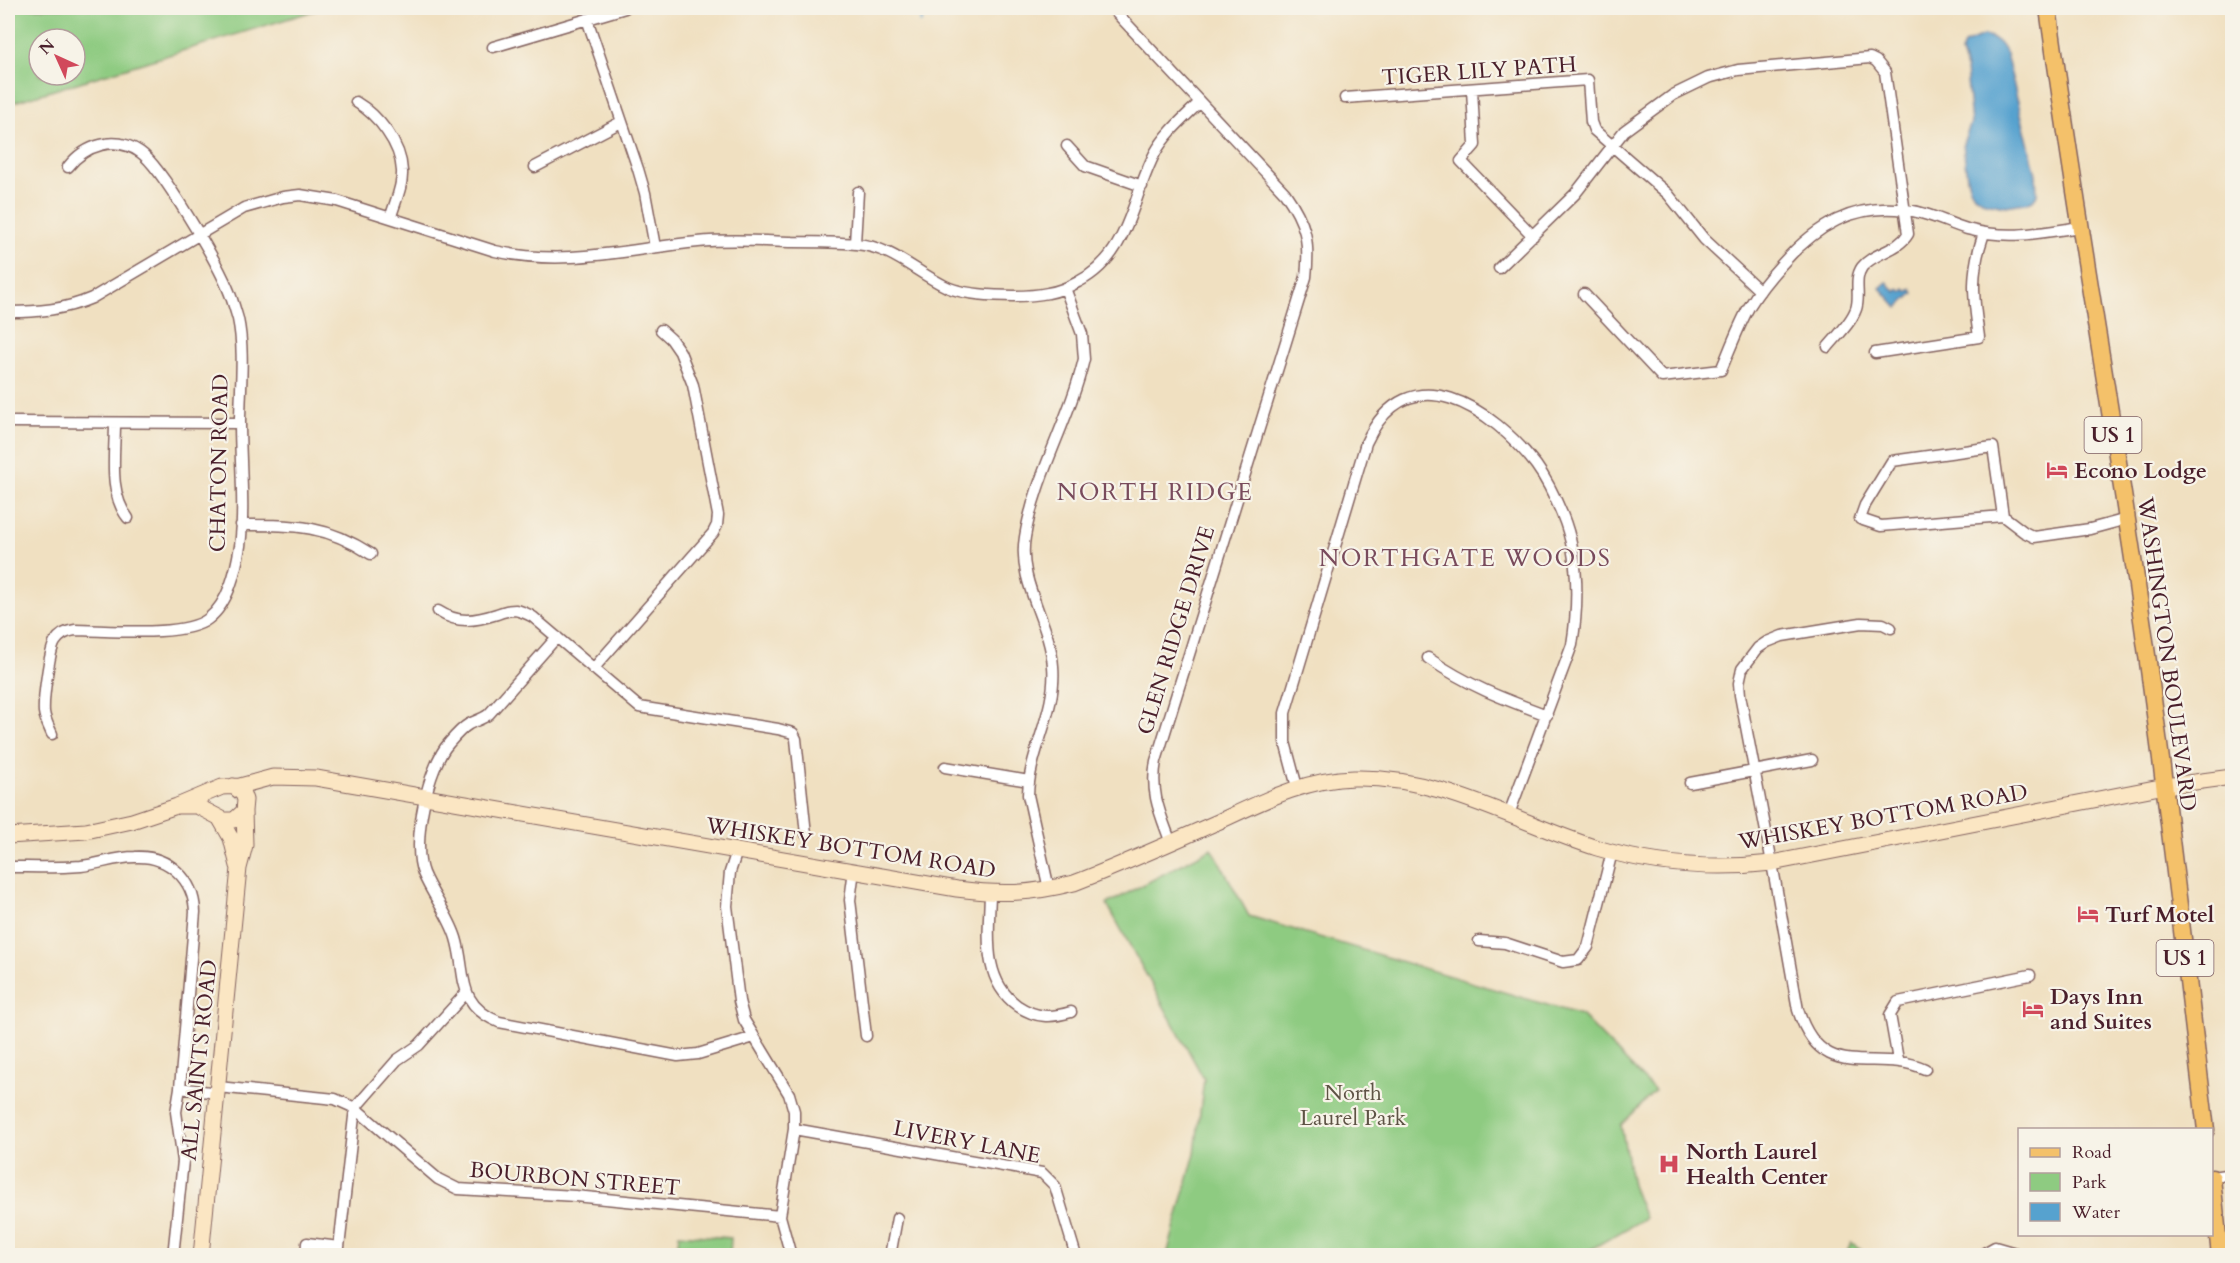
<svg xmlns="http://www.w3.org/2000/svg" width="2240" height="1263" font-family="Cardo,serif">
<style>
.green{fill:#8ecb81;stroke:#6c7556;stroke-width:1.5;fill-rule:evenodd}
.water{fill:#56a2cf;stroke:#50607d;stroke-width:1.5}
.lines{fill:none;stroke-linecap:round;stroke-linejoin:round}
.stream{stroke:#56a2cf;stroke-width:3}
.street-casing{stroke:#846360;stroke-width:13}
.secondary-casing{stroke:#846360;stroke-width:17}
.primary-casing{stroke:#846360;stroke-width:19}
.street{stroke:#fff;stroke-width:10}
.secondary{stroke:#fbe6c3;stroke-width:15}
.primary{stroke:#f4c16a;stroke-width:16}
.labels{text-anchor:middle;stroke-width:4.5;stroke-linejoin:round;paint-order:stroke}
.shield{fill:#f7f3e8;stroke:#7e5f64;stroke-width:1.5}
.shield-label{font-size:21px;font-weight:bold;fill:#4a1f2b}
.street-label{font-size:22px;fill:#4a1f2b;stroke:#f7f3e8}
.poi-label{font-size:22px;font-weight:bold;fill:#4a1f2b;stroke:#f7f3e8;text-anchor:start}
.park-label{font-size:22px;fill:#5e5345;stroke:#f7f3e8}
.neighbourhood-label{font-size:24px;letter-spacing:1.5px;fill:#794b5c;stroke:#f7f3e8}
</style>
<rect width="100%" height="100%" fill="#f7f3e8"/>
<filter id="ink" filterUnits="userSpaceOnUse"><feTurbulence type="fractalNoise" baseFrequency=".0167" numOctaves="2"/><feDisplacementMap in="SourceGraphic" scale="12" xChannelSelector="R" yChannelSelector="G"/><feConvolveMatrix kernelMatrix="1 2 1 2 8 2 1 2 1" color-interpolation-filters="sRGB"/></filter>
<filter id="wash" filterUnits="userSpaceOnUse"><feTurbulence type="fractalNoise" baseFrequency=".008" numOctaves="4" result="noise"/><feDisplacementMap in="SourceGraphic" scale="24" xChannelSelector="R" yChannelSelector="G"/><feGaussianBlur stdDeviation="1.35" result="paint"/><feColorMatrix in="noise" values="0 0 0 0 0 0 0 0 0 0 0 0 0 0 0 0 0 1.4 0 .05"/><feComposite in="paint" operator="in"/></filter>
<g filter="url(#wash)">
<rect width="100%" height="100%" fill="#f0e0c1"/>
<path class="green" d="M8 8H323L8 104ZM39 39H75V75H39Z
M1212 848 1249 916 1581 1015 1655 1091 1621 1125 1632 1185 1645 1218 1581 1255H1167L1195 1153 1204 1079 1107 904Z
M679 1234 731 1238 730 1255H677Z
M1851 1243C1858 1245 1863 1248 1863 1255H1846Z"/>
<path class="water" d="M1983 36C1996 38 2000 42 2006 54L2036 174 2037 195 2031 202 2006 206 1985 202 1974 195 1970 188 1967 178 1963 143 1971 123 1966 69 1961 53 1964 44Z
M1887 282 1896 292 1899 289 1902 292 1905 289 1908 292 1911 289 1914 293 1898 308 1880 288Z"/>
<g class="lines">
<path class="stream" d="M921 22 925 8"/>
</g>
</g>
<g filter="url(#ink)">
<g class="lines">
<defs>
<path id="street" d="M1112 8 1285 193C1306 223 1310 241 1306 277L1156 761C1150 793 1160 813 1171 843
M587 19 638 169 645 193 655 247
M493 47 625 8
M1472 89 1475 145 1461 161 1533 236
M1345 98 1588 80 1591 122 1594 130 1668 194 1704 239 1760 291
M356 102C378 115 401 144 402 171 403 186 395 202 391 216
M1067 146 1085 166 1142 186
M535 167 621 122
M855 243 858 192
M1499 268 1575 194 1624 131 1673 95 1708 78 1738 70 1870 58 1876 61 1885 72 1908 234C1898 251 1874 252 1862 267 1853 280 1861 295 1856 309 1851 323 1837 336 1828 347
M1584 294 1662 377 1721 370C1730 349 1738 327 1749 307 1758 292 1770 277 1782 264 1816 226 1853 203 1906 210 1928 212 1947 223 1967 229 2008 240 2039 233 2080 227
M8 312C38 312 64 310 92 298L244 208 283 197 300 195 337 201 495 251C566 267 628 249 698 242 729 239 761 241 793 242 814 242 835 242 856 244 892 247 914 271 945 286 966 297 1025 298 1048 293 1059 291 1069 287 1078 282 1130 255 1131 199 1155 153 1166 133 1184 118 1200 102
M1875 353 1979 337C1973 296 1970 273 1984 233
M8 422 240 423
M115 423C115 454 108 493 128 518
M2003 516 1993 447 1892 461 1865 505 1860 519 1881 526 2003 516 2024 532 2034 537 2090 529 2127 519
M241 525C294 525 325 524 371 554
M438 611C458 624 475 621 497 614 502 612 509 610 515 610 521 611 528 614 533 617L639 707 778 729 793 733 796 739 806 834
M1891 628 1883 624 1861 623 1782 636 1767 642 1758 648 1742 669 1739 683 1740 695 1772 863 1798 1010C1823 1087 1874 1046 1925 1069
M557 637 489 714C483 719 477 720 469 724 462 728 455 736 449 743 428 766 411 843 423 873 432 895 449 915 456 938 467 974 455 1004 499 1022L678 1056 698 1054 754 1037
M1428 658C1469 686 1501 698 1547 715
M593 669 713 533 717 525 718 515 693 385 680 352 671 339 661 330
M52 734C49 727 45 720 44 712 43 699 49 652 55 642 60 634 67 631 75 630 107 630 184 638 208 619 229 603 236 570 240 546 245 509 240 461 240 423 240 389 245 352 238 319 235 309 232 298 228 289 217 262 161 166 140 152 115 135 85 145 68 167
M945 767 1029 781
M1690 783 1812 760
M1297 787 1285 742V713L1366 443C1408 351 1493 409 1536 465 1547 480 1555 497 1562 514 1579 555 1579 601 1572 645L1509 814
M737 851 730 872 727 906 739 1001 744 1020 789 1094 794 1111V1129L780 1216 791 1256
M8 867C32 867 57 868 81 866 99 864 117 857 135 857 169 855 194 880 195 912L180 1088 176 1112 183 1161 173 1256
M854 870 850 900 866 1036
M1049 889 1028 795C1029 751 1057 711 1053 666 1050 621 1017 583 1025 537 1035 476 1070 419 1084 359L1082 334 1065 288
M990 894C989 933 981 980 1018 1006 1036 1018 1051 1018 1071 1012
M1479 941 1505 943 1563 962 1578 960 1588 947 1612 852
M1898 1060 1890 1015 1898 1002 2030 975
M218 1087 335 1099 355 1108 438 1179 458 1189 575 1196 780 1216
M180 1088 217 1093
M794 1129 1042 1173 1055 1186 1076 1256
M2212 1177 2232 1174
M306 1256 307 1243 339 1247
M338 1256 355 1108 397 1060 419 1045 466 993
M890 1256 897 1218
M1979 1256 1995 1247 2026 1256"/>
<path id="secondary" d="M180 806H197L224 820H234L244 811 245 800 243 794 233 786
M220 819 231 838 238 866
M8 836 86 831 132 821 177 806 222 787 240 786 273 777 316 778 957 889C1002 895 1030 894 1074 883 1124 864 1172 842 1220 821 1263 801 1306 779 1354 778 1442 776 1515 822 1597 848 1654 865 1713 870 1772 863L2165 786 2232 777
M201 1256 239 868 245 845 244 811"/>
<path id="primary" d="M2048 8C2071 179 2101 349 2127 520 2159 722 2181 926 2206 1130
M2212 1178 2220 1256"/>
</defs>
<use href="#street" class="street-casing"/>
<use href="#secondary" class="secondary-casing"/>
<use href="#primary" class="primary-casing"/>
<use href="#street" class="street"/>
<use href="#secondary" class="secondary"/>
<use href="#primary" class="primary"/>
</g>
</g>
<defs>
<symbol id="hotel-bare" viewBox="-9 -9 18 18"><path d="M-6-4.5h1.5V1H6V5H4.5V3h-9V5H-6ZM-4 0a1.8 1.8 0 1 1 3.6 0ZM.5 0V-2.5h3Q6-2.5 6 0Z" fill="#d1495b" stroke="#f7f3e8" stroke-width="2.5" paint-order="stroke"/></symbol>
<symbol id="hospital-bare" viewBox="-9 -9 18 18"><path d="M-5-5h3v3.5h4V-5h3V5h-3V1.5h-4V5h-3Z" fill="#d1495b" stroke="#f7f3e8" stroke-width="2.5" paint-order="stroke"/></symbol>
</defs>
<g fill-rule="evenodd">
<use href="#hotel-bare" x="2042" y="455" width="30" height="30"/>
<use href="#hotel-bare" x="2073" y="899" width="30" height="30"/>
<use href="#hotel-bare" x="2018" y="994" width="30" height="30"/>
<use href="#hospital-bare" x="1654" y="1149" width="30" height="30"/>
</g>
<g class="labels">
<g class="shield">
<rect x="2084.5" y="417" width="57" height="36" rx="4.5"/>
<rect x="2156.5" y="940" width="57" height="36" rx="4.5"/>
</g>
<g class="shield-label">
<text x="2113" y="442">US 1</text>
<text x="2185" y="965">US 1</text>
</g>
<g class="street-label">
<text transform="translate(1479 70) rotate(-4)" y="8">TIGER LILY PATH</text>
<text transform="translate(218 463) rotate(-89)" y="8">CHATON ROAD</text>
<text transform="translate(1175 630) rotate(-73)" y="8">GLEN RIDGE DRIVE</text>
<text transform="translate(2168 654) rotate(82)" y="8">WASHINGTON BOULEVARD</text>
<text transform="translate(1883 816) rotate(-10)" y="8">WHISKEY BOTTOM ROAD</text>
<text transform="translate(851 847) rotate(9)" y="8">WHISKEY BOTTOM ROAD</text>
<text transform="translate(198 1060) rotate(-84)" y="8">ALL SAINTS ROAD</text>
<text transform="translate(967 1141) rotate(11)" y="8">LIVERY LANE</text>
<text transform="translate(575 1178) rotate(5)" y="8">BOURBON STREET</text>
</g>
<g class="poi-label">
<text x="2074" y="478">Econo Lodge</text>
<text x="2105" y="922">Turf Motel</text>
<text x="2050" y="1004">Days Inn<tspan x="2050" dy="25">and Suites</tspan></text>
<text x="1686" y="1159">North Laurel<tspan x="1686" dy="25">Health Center</tspan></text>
</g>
<g class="park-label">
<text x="1353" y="1100">North<tspan x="1353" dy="25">Laurel Park</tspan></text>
</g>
<g class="neighbourhood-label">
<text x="1155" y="500">NORTH RIDGE</text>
<text x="1465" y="566">NORTHGATE WOODS</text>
</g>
</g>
<rect width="2240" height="1263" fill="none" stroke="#f7f3e8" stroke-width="30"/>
<rect x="2018" y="1128" width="195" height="108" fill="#f7f3e8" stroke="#b29e9c" stroke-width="1.5"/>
<rect x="2030" y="1148" width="30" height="9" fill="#f4c16a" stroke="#b29e9c" stroke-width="1.5"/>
<text x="2072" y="1158" font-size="18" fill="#4a1f2b">Road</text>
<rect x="2030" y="1173" width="30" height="18" fill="#8ecb81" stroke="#b29e9c" stroke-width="1.5"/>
<text x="2072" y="1188" font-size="18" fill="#4a1f2b">Park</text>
<rect x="2030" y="1203" width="30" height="18" fill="#56a2cf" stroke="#b29e9c" stroke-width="1.5"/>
<text x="2072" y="1218" font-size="18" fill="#4a1f2b">Water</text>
<g transform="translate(57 57) rotate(315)"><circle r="28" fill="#f7f3e8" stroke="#b29e9c" stroke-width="1.5"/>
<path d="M0-4.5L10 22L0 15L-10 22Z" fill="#d1495b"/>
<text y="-9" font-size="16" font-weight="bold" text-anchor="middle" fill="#4a1f2b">N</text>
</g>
</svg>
